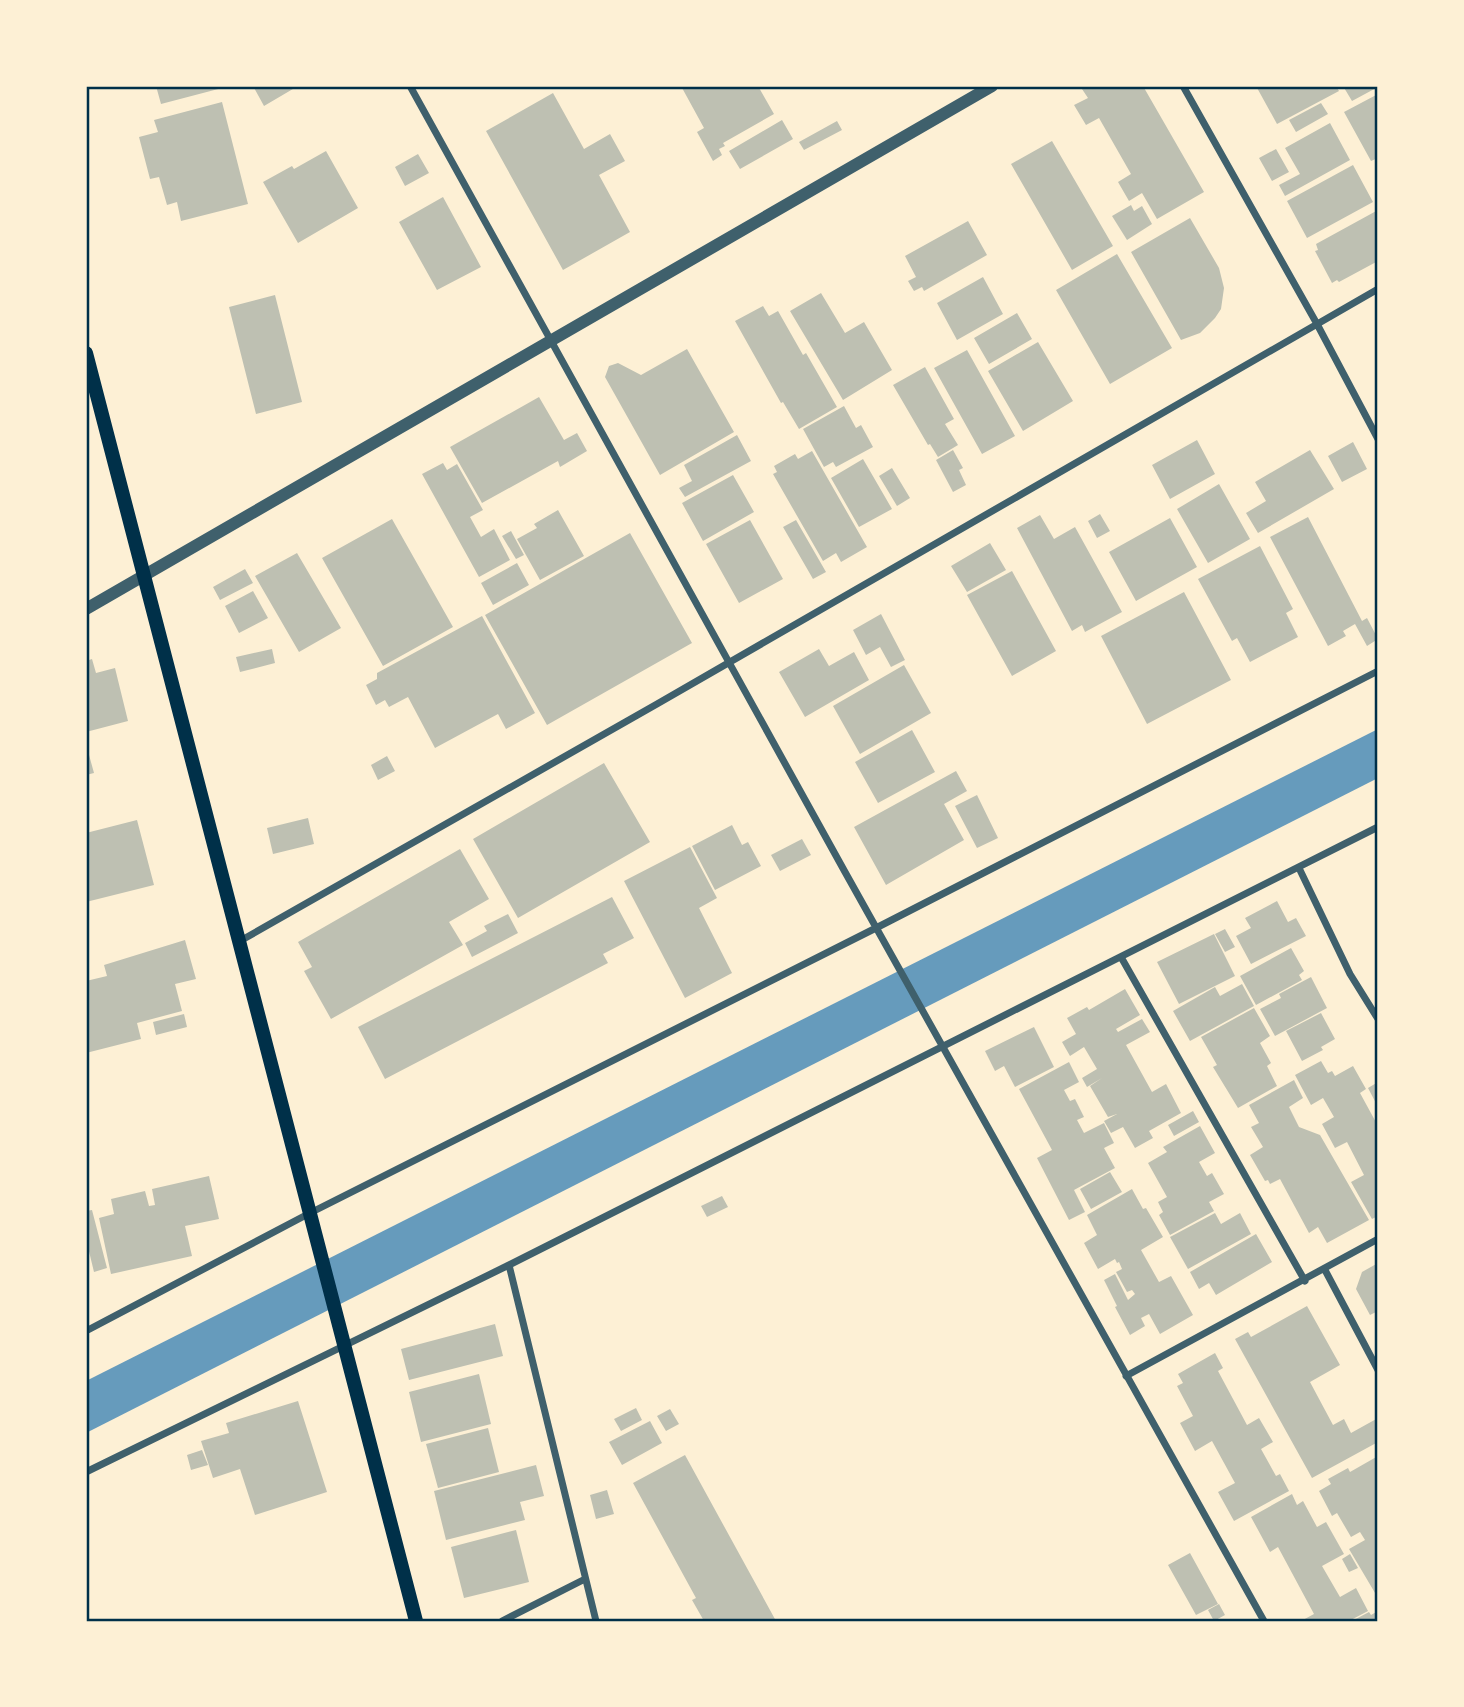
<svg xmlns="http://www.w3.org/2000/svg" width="1464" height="1707" font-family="'Work Sans',sans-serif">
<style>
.water{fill:#669bbc}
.building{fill:#bec0b2}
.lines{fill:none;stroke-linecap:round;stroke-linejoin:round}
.minor{stroke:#3f606c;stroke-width:7}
.tertiary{stroke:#3f606c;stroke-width:12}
.secondary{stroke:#003049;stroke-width:14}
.neatline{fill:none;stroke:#003049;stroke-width:2.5}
</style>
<rect width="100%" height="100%" fill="#fdf0d5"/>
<path class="water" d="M1378 729V778L86 1433V1381Z"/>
<path class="building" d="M156 86H221L222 88 161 104Z
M247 86H298L264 106 253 86 249 89Z
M681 86H758L774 114 723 143 725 146 719 149 722 155 713 161 697 132 704 128Z
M1080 86H1143L1204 192 1157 219 1142 193 1129 201 1118 182 1131 174 1099 118 1086 125 1074 105 1088 98Z
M1256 86H1336L1339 91 1277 124Z
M1343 86H1378V87L1352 101Z
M553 93 584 149 610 134 625 161 599 175 630 232 563 270 486 131Z
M1378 94V158L1371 161 1344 112Z
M222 102 248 204 181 221 177 202 167 205 159 177 150 179 139 137 158 132 154 120Z
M1321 103 1328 114 1296 132 1289 120Z
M782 120 793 139 740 169 729 151Z
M837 121 842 130 804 150 799 142Z
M1330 123 1350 160 1285 196 1279 185 1300 174 1285 148Z
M1052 141 1113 246 1072 270 1011 164Z
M1276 149 1289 172 1272 181 1259 158Z
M326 151 358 208 298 243 263 182 292 166 294 169Z
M418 154 429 173 405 186 395 167Z
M1353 165 1373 202 1307 238 1287 201Z
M443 197 481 267 437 290 399 222Z
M1131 205 1134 211 1142 206 1152 224 1127 240 1112 216Z
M1378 210V261L1339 282 1337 280 1332 283 1315 251 1318 250 1316 244Z
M1190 218 1219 268 1224 288 1221 309 1215 318 1200 333 1181 340 1131 252Z
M968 221 987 255 924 291 922 287 914 291 908 281 916 277 905 256Z
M1117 254 1172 348 1110 384 1056 290Z
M983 277 1003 314 957 340 937 303Z
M821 293 845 333 864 322 892 370 843 400 790 311Z
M275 295 302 402 256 414 229 307Z
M763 306 769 316 778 311 803 355 806 353 837 407 799 429 783 402 781 403 735 321Z
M1017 313 1032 339 989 364 974 338Z
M1038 342 1073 401 1023 431 988 371Z
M687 349 734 432 660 475 605 377 609 366 618 363 641 375Z
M967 350 1015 436 982 454 934 368Z
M925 367 954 419 945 424 958 445 938 457 930 444 928 445 893 385Z
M539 397 564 440 577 433 587 451 560 467 558 461 482 503 450 447Z
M844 406 856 428 861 425 873 447 836 467 833 462 824 467 803 429Z
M737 435 751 461 685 497 679 488 692 481 684 465Z
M1197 440 1215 474 1170 499 1152 465Z
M1353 442 1367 469 1342 482 1328 456Z
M953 450 963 468 959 470 966 485 953 492 936 460Z
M1310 450 1334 489 1258 533 1246 513 1266 501 1255 482Z
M812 451 867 547 841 562 836 553 823 561 773 474 777 472 774 466 795 454 798 459Z
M863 459 892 509 859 527 831 478Z
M443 463 447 470 457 464 483 510 470 517 481 537 494 529 510 560 479 577 422 474Z
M892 468 910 498 897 506 879 476Z
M733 475 754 512 703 541 682 503Z
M1219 484 1250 539 1208 563 1177 509Z
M558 510 584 556 540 580 517 539 537 528 534 524Z
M1100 514 1110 531 1097 538 1088 521Z
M1040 515 1054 539 1075 527 1122 612 1085 632 1082 625 1072 631 1017 528Z
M1308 517 1362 621 1367 618 1378 639 1367 646 1355 624 1343 631 1346 636 1328 646 1270 537Z
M1170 518 1197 567 1136 601 1109 552Z
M392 519 453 627 383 666 322 558Z
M750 520 783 579 739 603 706 544Z
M796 520 826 572 813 579 783 527Z
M511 531 524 555 516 559 502 536Z
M630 533 692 643 547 725 485 615Z
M990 543 1006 570 967 592 951 566Z
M1260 546 1293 609 1286 613 1298 637 1250 662 1237 638 1232 641 1198 579Z
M297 553 341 628 299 652 255 576Z
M517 563 529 585 493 605 481 583Z
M245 569 253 583 220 600 213 587Z
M1012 571 1056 651 1012 676 967 595Z
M253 591 268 618 239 633 225 606Z
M1184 592 1231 680 1147 724 1101 636Z
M881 614 905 660 891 667 880 647 866 655 853 630Z
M482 616 535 713 506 729 498 714 435 748 408 697 389 707 385 700 376 705 366 685 377 679V673Z
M272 649 275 663 240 672 236 657Z
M819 649 829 666 854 652 869 680 805 717 779 672Z
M92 659 96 673 115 668 128 721 86 732V661Z
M904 665 931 713 860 754 833 706Z
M912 730 935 772 878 803 855 762Z
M86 744 94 773 86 775Z
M387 756 395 771 378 780 371 765Z
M604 763 650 842 518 918 473 839Z
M956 771 967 791 944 804 964 840 886 885 854 827Z
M977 795 998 838 977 848 955 806Z
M308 818 314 844 273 854 267 828Z
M137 820 154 885 86 902V833Z
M732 825 742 845 748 842 761 866 715 890 692 846Z
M802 839 811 855 780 871 771 855Z
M690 847 717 898 699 908 732 973 685 998 624 881Z
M460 849 489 899 449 922 463 945 331 1019 304 971 312 967 298 942Z
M612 897 634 938 603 954 608 963 385 1079 358 1027Z
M1277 901 1288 922 1296 918 1306 936 1251 964 1236 936 1251 928 1245 918Z
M508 914 518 933 472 957 465 943 487 931 484 926Z
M1225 929 1235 947 1225 952 1215 934Z
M1214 934 1235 976 1179 1004 1157 962Z
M185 940 196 979 175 984 182 1011 137 1023 141 1039 86 1053V981L107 976 104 965Z
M1291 948 1304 971 1299 975 1302 980 1256 1005 1240 976Z
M1311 977 1327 1008 1275 1036 1260 1009 1281 998 1279 994Z
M1242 984 1254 1006 1190 1041 1173 1011 1215 987 1220 996Z
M1125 989 1140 1015 1116 1029 1118 1032 1142 1019 1150 1032 1126 1045 1152 1092 1166 1084 1181 1113 1149 1131 1153 1138 1135 1148 1123 1127 1111 1133 1104 1121 1117 1114 1108 1117 1090 1086 1102 1078 1087 1087 1082 1078 1097 1069 1084 1047 1070 1056 1062 1042 1076 1034 1067 1018 1087 1007 1089 1010Z
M1254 1008 1270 1036 1260 1043 1271 1063 1267 1066 1277 1086 1238 1108 1213 1067 1217 1065 1201 1037Z
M1321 1013 1335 1039 1321 1047 1323 1050 1302 1061 1286 1031Z
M184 1014 187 1027 156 1035 153 1022Z
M1034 1027 1054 1067 1015 1087 1004 1066 995 1071 985 1051Z
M1321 1061 1328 1073 1332 1071 1335 1076 1353 1066 1366 1089 1360 1093 1378 1126V1216L1372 1219 1351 1182 1364 1175 1347 1142 1335 1148 1322 1124 1334 1117 1323 1098 1311 1105 1295 1075Z
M1069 1062 1079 1082 1064 1090 1070 1101 1075 1099 1084 1117 1077 1120 1084 1133 1104 1123 1114 1143 1104 1148 1115 1168 1074 1190 1085 1212 1069 1220 1037 1158 1052 1150 1019 1089Z
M1294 1080 1303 1098 1289 1107 1299 1127 1320 1135 1369 1220 1327 1243 1318 1227 1309 1233 1280 1179 1270 1184 1268 1180 1265 1181 1250 1155 1263 1147 1251 1127 1259 1123 1249 1105Z
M1378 1082V1107L1368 1088Z
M1193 1111 1199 1122 1174 1136 1168 1125Z
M1200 1126 1215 1153 1199 1162 1207 1176 1212 1173 1224 1194 1209 1202 1214 1211 1170 1235 1159 1215 1163 1212 1158 1202 1167 1197 1148 1163 1167 1152 1163 1147Z
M1110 1172 1122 1192 1091 1209 1080 1189Z
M209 1176 219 1219 185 1226 192 1256 111 1274 99 1218 114 1214 111 1199 145 1191 149 1206 155 1205 152 1189Z
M1132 1189 1143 1209 1146 1208 1163 1237 1141 1250 1159 1282 1171 1276 1193 1315 1160 1334 1149 1314 1141 1318 1145 1326 1130 1335 1115 1307 1117 1306 1104 1280 1115 1274 1128 1300 1135 1294 1132 1290 1127 1292 1116 1272 1122 1269 1119 1262 1117 1263 1115 1259 1098 1269 1084 1243 1097 1235 1087 1215Z
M722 1196 728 1207 707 1217 701 1206Z
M92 1210 107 1268 94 1272 86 1239V1211Z
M1215 1213 1221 1224 1240 1213 1251 1234 1188 1269 1170 1237Z
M1256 1234 1272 1262 1216 1295 1209 1283 1199 1289 1190 1272Z
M1378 1263V1311L1370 1315 1356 1289 1362 1272Z
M1307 1306 1340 1365 1310 1382 1333 1425 1344 1419 1351 1433 1378 1418V1442L1312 1478 1235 1339 1248 1332 1251 1337Z
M495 1324 503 1356 409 1380 401 1349Z
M1215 1353 1223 1368 1218 1371 1247 1425 1259 1418 1273 1442 1261 1449 1276 1476 1280 1474 1289 1491 1234 1521 1218 1492 1235 1483 1212 1441 1195 1451 1180 1423 1193 1416 1177 1386 1183 1383 1178 1374Z
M479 1374 491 1424 421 1442 409 1392Z
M298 1401 327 1492 255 1515 240 1469 213 1478 201 1441 229 1433 226 1423Z
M636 1408 642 1420 621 1431 614 1419Z
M670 1409 679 1424 666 1431 657 1416Z
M650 1421 662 1443 622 1465 609 1442Z
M488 1428 499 1472 438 1488 426 1444Z
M202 1450 208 1465 191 1470 187 1455Z
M685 1455 776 1621H704L692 1600 696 1598 633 1483Z
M1378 1456V1598L1349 1549 1365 1540 1360 1532 1351 1537 1337 1513 1332 1516 1319 1491 1331 1484 1328 1479 1348 1468 1350 1472Z
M536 1465 544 1496 520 1502 525 1520 446 1540 434 1491Z
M607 1490 614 1514 596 1519 590 1495Z
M1292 1494 1297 1505 1303 1501 1317 1527 1326 1522 1344 1554 1322 1566 1340 1597 1356 1588 1368 1611 1349 1621H1301L1314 1614 1278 1547 1270 1552 1251 1517Z
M516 1530 529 1582 464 1598 451 1547Z
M1190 1553 1218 1604 1196 1615 1168 1565Z
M1350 1554 1358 1568 1349 1572 1342 1559Z
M1219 1604 1225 1615 1214 1621 1208 1610Z
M1378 1611V1621H1352L1369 1612 1371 1615Z"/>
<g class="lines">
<path class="minor" d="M410 86 845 872 1264 1621
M1183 86 1317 324 1378 439
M1299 868 1350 974 1378 1019
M240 941 657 704 1378 289
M1121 957 1305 1281
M509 1265 596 1621
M1325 1270 1378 1370
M86 1331 310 1213 876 928 1378 671
M1126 1376 1378 1239
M86 1472 509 1265 1378 827
M502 1621 585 1579"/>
<path class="tertiary" d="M86 609 992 86"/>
<path class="secondary" d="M86 353 416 1621"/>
</g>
<rect width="1464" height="1707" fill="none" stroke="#fdf0d5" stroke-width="175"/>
<rect x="88" y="88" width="1288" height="1532" class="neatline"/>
</svg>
